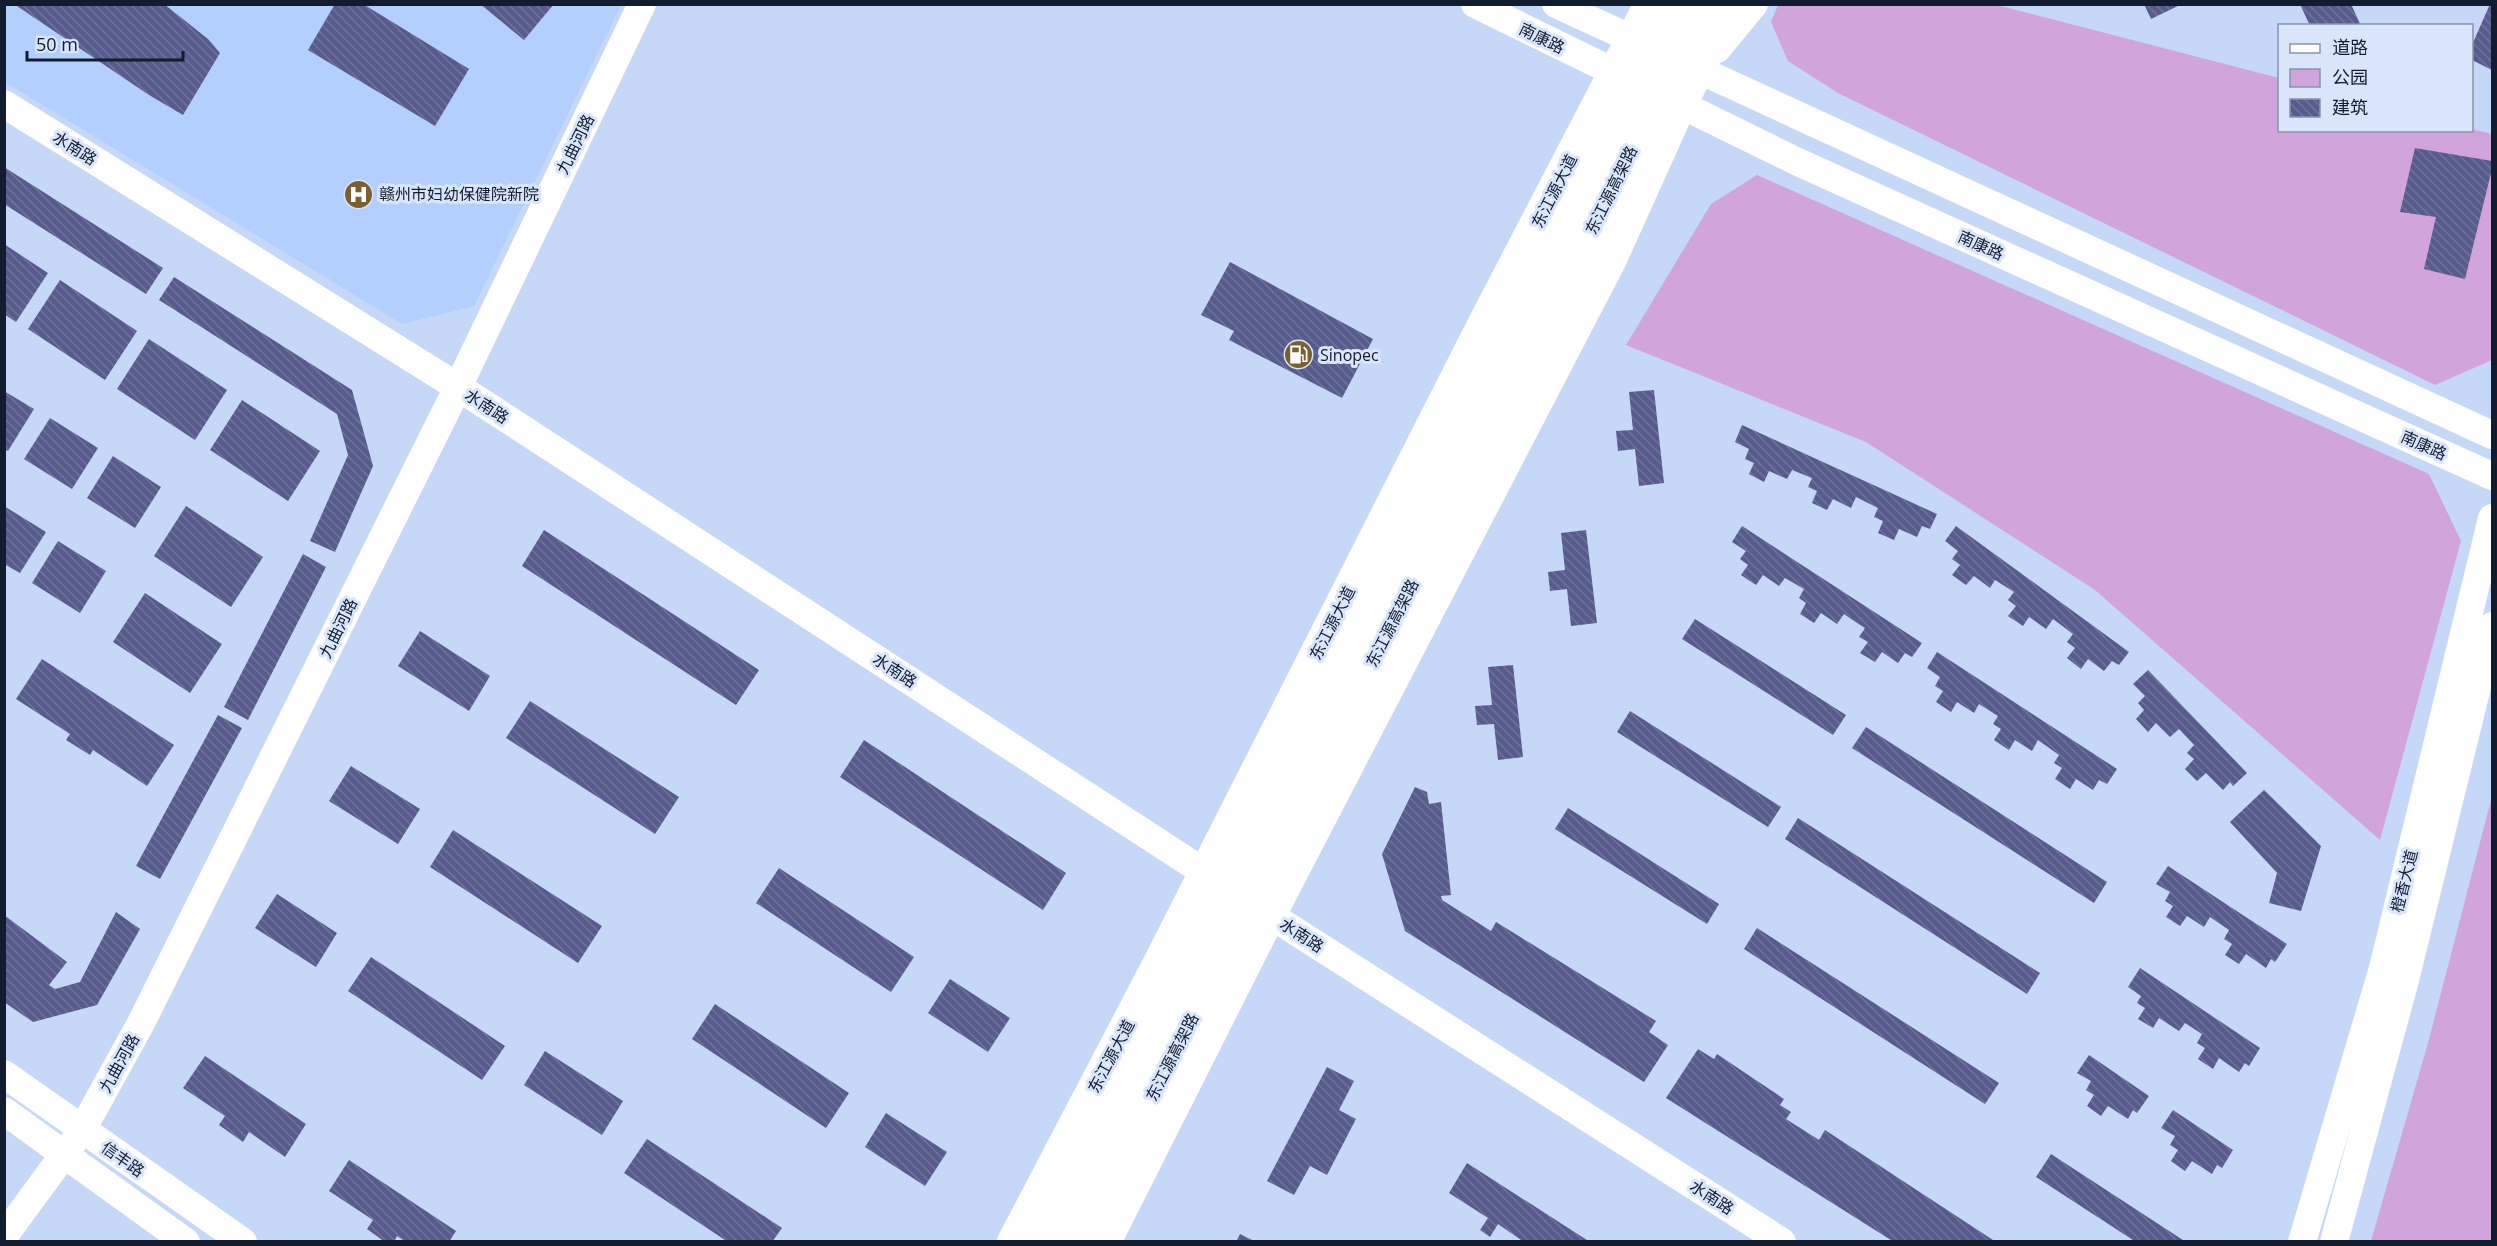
<svg xmlns="http://www.w3.org/2000/svg" width="2497" height="1246" font-family="'Open Sans','Noto Sans SC',sans-serif">
<style>
.built{fill:#b2cffd}
.green{fill:#d1a4dc}
.building{fill:url(#building-back-hatch)}
.lines{fill:none;stroke-linecap:round;stroke-linejoin:round}
.secondary{stroke:#fff;stroke-width:28}
.primary{stroke:#fff;stroke-width:32}
.highway{stroke:#fff;stroke-width:33}
.labels{text-anchor:middle;stroke-width:6;stroke-linejoin:round;paint-order:stroke}
.street-label{font-size:16px;fill:#111c2f;stroke:#d8e5fa}
.poi-label{font-size:16px;fill:#111c2f;stroke:#d8e5fa;text-anchor:start}
</style>
<defs>
<pattern id="building-back-hatch" width="6" height="6" patternUnits="userSpaceOnUse" patternTransform="scale(1.5)"><rect width="6" height="6" fill="#575b8d"/><path d="M-1 5l2 2M0 0l6 6M5-1l2 2" fill="none" stroke="#6f739a"/></pattern>
</defs>
<rect width="100%" height="100%" fill="#c5d8f7"/>
<path class="built" d="M4 5H621L474 306 402 324 5 82Z"/>
<path class="green" d="M1778 5H1997L2279 78 2280 130H2472V129L2492 134V360L2435 385 1838 93 1788 61 1771 22Z
M1757 175 2429 474 2461 541 2380 840 2095 590 1866 442 1626 345 1711 204Z
M2492 796V1241H2371L2428 1043Z"/>
<path class="building" d="M14 4H164L208 39 220 53 183 115 149 95Z
M335 4H363L469 69 435 126 308 50Z
M480 4H554L524 40Z
M2144 4H2182L2151 19Z
M2300 4H2351L2361 26H2310Z
M2490 4H2492V70L2472 60V45Z
M2415 148 2492 161V169L2465 279 2424 269 2436 217 2400 212Z
M4 167 163 268 146 294 4 204Z
M4 244 48 273 16 322 4 314Z
M1230 262 1373 339 1342 398 1229 340 1234 331 1201 315Z
M174 277 352 390 373 466 335 552 310 541 348 455 337 414 159 300Z
M60 280 137 331 105 380 28 329Z
M149 339 227 390 195 440 117 389Z
M1654 390 1664 483 1639 486 1635 449 1618 451 1616 431 1633 430 1629 392Z
M4 391 34 409 8 451 4 449Z
M242 400 320 451 288 501 210 450Z
M50 418 98 448 72 489 24 459Z
M1742 425 1937 514 1930 529 1922 526 1917 537 1899 529 1894 540 1878 533 1883 521 1874 517 1878 508 1856 497 1851 508 1833 499 1827 510 1812 503 1817 491 1808 487 1812 478 1792 470 1787 479 1769 471 1764 482 1749 474 1754 463 1745 459 1749 449 1735 442Z
M113 456 161 487 135 528 87 498Z
M4 506 46 532 20 573 4 564Z
M186 506 263 557 231 607 154 556Z
M1742 526 1922 643 1912 657 1905 653 1898 663 1882 652 1875 662 1860 653 1868 642 1859 637 1865 628 1851 619 1844 614 1837 624 1821 613 1814 623 1800 614 1806 603 1799 598 1804 589 1785 578 1779 586 1763 575 1756 585 1741 575 1748 565 1740 559 1746 551 1732 542Z
M1956 526 2129 652 2119 665 2112 661 2104 671 2088 659 2081 669 2067 658 2075 648 2067 642 2073 634 2053 619 2046 629 2029 617 2023 626 2008 616 2016 606 2008 600 2014 592 1995 580 1990 588 1974 576 1966 585 1952 575 1960 565 1952 559 1958 551 1945 541Z
M544 530 759 670 736 705 522 566Z
M1586 530 1597 623 1571 626 1567 589 1550 591 1548 572 1565 570 1561 533Z
M58 541 106 571 80 613 32 583Z
M303 554 326 567 248 720 224 707Z
M145 593 222 644 190 693 113 642Z
M1695 619 1846 715 1833 735 1682 639Z
M420 631 490 676 469 711 398 666Z
M1937 652 2117 769 2107 784 2099 780 2093 790 2076 779 2070 789 2055 779 2062 768 2054 763 2059 755 2038 740 2032 751 2015 740 2009 750 1994 740 2001 729 1993 724 1998 716 1979 704 1974 713 1957 702 1951 712 1936 702 1943 691 1935 686 1940 677 1927 668Z
M42 659 174 745 147 786 93 750 90 755 66 740 70 734 16 699Z
M1513 665 1523 757 1498 760 1494 724 1477 725 1475 706 1492 705 1488 667Z
M2148 670 2247 773 2233 786 2230 782 2223 790 2206 773 2197 781 2185 769 2194 759 2187 753 2194 745 2179 729 2170 737 2156 723 2148 732 2136 719 2144 710 2138 703 2145 696 2133 684Z
M530 701 679 797 655 834 506 738Z
M1630 711 1781 807 1768 827 1617 732Z
M218 715 242 728 160 879 136 866Z
M1866 727 2107 882 2094 903 1852 748Z
M864 740 1066 873 1043 910 840 777Z
M351 766 420 809 398 844 329 801Z
M1415 787 1427 792 1429 804 1441 802 1451 895 1441 896 1442 900 1491 931 1496 922 1656 1021 1649 1032 1668 1045 1644 1082 1405 931 1382 854Z
M2264 790 2321 846 2301 911 2269 903 2277 873 2230 822Z
M1568 808 1719 904 1707 924 1555 829Z
M1798 818 2040 973 2027 994 1785 839Z
M453 830 602 926 578 963 430 867Z
M2168 866 2287 944 2275 962 2271 959 2266 968 2246 954 2239 964 2225 955 2232 944 2224 939 2229 930 2210 917 2204 927 2187 916 2180 926 2166 917 2173 906 2165 901 2170 892 2156 884Z
M779 868 914 957 891 992 756 903Z
M277 894 337 933 316 967 255 928Z
M116 912 140 929 97 1005 33 1022 4 1002V915L67 962 49 985 55 989 80 982Z
M1757 928 1999 1083 1985 1104 1744 949Z
M371 957 505 1046 482 1080 348 991Z
M2140 968 2260 1048 2249 1066 2245 1063 2239 1072 2219 1058 2213 1069 2198 1059 2205 1048 2197 1043 2202 1034 2185 1023 2179 1031 2159 1018 2153 1028 2138 1019 2145 1008 2137 1003 2141 996 2128 987Z
M950 979 1010 1018 988 1052 928 1013Z
M715 1004 849 1093 826 1128 692 1039Z
M1698 1049 1714 1059 1717 1054 1784 1099 1780 1105 1791 1112 1786 1119 1819 1140 1825 1130 1993 1240 1894 1242 1666 1098Z
M545 1051 623 1101 602 1135 524 1085Z
M2089 1055 2149 1096 2137 1113 2133 1110 2128 1119 2108 1106 2101 1116 2087 1106 2094 1095 2086 1090 2091 1081 2077 1073Z
M205 1056 306 1124 285 1157 249 1132 243 1142 219 1125 225 1116 183 1088Z
M1327 1067 1354 1081 1339 1110 1356 1119 1327 1175 1310 1166 1294 1195 1267 1181Z
M2173 1110 2233 1150 2222 1168 2217 1165 2212 1174 2192 1161 2185 1171 2171 1161 2178 1150 2170 1145 2175 1136 2161 1128Z
M886 1113 947 1152 925 1186 865 1147Z
M647 1139 782 1228 772 1242H728L624 1173Z
M2051 1154 2186 1242H2136L2036 1177Z
M349 1160 456 1231 449 1242H406L397 1236 394 1242H385L367 1229 373 1220 329 1191Z
M1467 1163 1590 1242H1524L1498 1224 1490 1237 1480 1230 1488 1218 1449 1193Z
M1240 1234 1256 1242H1236Z"/>
<g class="lines">
<path class="secondary" d="M1475 4 1798 162 2492 476
M1556 4 2492 435
M1717 49 1754 4
M4 104 458 387 1270 915 1782 1242
M4 1074 243 1242
M4 1111 186 1242
M4 1236 82 1130 141 1023 458 387 642 4
M2302 1242 2383 968 2492 518
M2334 1242 2405 980 2492 626"/>
<path class="primary" d="M1013 1242 1159 963 1485 321 1650 4
M1105 1242 1270 915 1611 259 1680 106 1732 4"/>
<path class="highway" d="M1048 1242 1674 4
M1078 1242 1704 4"/>
</g>
<defs>
<symbol id="hospital-disc" viewBox="-11 -11 22 22"><circle r="9.5" fill="#7a5f31" stroke="#d8e5fa"/><path d="M-5-5h3v3.5h4V-5h3V5h-3V1.5h-4V5h-3Z" fill="#fff"/></symbol>
<symbol id="fuel-disc" viewBox="-11 -11 22 22"><circle r="9.5" fill="#7a5f31" stroke="#d8e5fa"/><path d="M-5.5-6h7V0h2V4h1.3V-2.5L3-4.5l.8-.8L6-3V5H2.5V1h-1V6h-7ZM-4.2-4.7v3.2H.2V-4.7Z" fill="#fff"/></symbol>
</defs>
<g fill-rule="evenodd">
<use href="#hospital-disc" x="342" y="178" width="33" height="33"/>
<use href="#fuel-disc" x="1282" y="338" width="33" height="33"/>
</g>
<g class="labels">
<g class="street-label">
<text transform="translate(1542 38) rotate(26)" y="6">南康路</text>
<text transform="translate(575 144) rotate(-64)" y="6">九曲河路</text>
<text transform="translate(75 148) rotate(32)" y="6">水南路</text>
<text transform="translate(1611 190) rotate(-64)" y="6">东江源高架路</text>
<text transform="translate(1554 191) rotate(-63)" y="6">东江源大道</text>
<text transform="translate(1981 245) rotate(24)" y="6">南康路</text>
<text transform="translate(487 406) rotate(33)" y="6">水南路</text>
<text transform="translate(2424 445) rotate(24)" y="6">南康路</text>
<text transform="translate(1332 623) rotate(-63)" y="6">东江源大道</text>
<text transform="translate(1392 623) rotate(-63)" y="6">东江源高架路</text>
<text transform="translate(338 628) rotate(-64)" y="6">九曲河路</text>
<text transform="translate(895 670) rotate(33)" y="6">水南路</text>
<text transform="translate(2404 881) rotate(-76)" y="6">橙香大道</text>
<text transform="translate(1302 935) rotate(33)" y="6">水南路</text>
<text transform="translate(1111 1056) rotate(-62)" y="6">东江源大道</text>
<text transform="translate(1172 1057) rotate(-63)" y="6">东江源高架路</text>
<text transform="translate(119 1063) rotate(-61)" y="6">九曲河路</text>
<text transform="translate(123 1159) rotate(35)" y="6">信丰路</text>
<text transform="translate(1712 1197) rotate(33)" y="6">水南路</text>
</g>
<g class="poi-label">
<text x="379" y="200">赣州市妇幼保健院新院</text>
<text x="1320" y="361">Sinopec</text>
</g>
</g>
<rect width="2497" height="1246" fill="none" stroke="#111c2f" stroke-width="12"/>
<rect x="2278" y="24" width="195" height="108" fill="#d8e5fa" stroke="#8895a9" stroke-width="1.5"/>
<rect x="2290" y="44" width="30" height="9" fill="#ffffff" stroke="#8895a9" stroke-width="1.5"/>
<text x="2332" y="54" font-size="18" fill="#111c2f">道路</text>
<rect x="2290" y="69" width="30" height="18" fill="#d1a4dc" stroke="#8895a9" stroke-width="1.5"/>
<text x="2332" y="84" font-size="18" fill="#111c2f">公园</text>
<rect x="2290" y="99" width="30" height="18" fill="url(#building-back-hatch)" stroke="#8895a9" stroke-width="1.5"/>
<text x="2332" y="114" font-size="18" fill="#111c2f">建筑</text>
<path d="M27 51v9h156v-9" fill="none" stroke="#111c2f" stroke-width="3"/>
<text x="36" y="51" font-size="18" fill="#111c2f" stroke="#d8e5fa" stroke-width="4.5" paint-order="stroke">50 m</text>
</svg>
